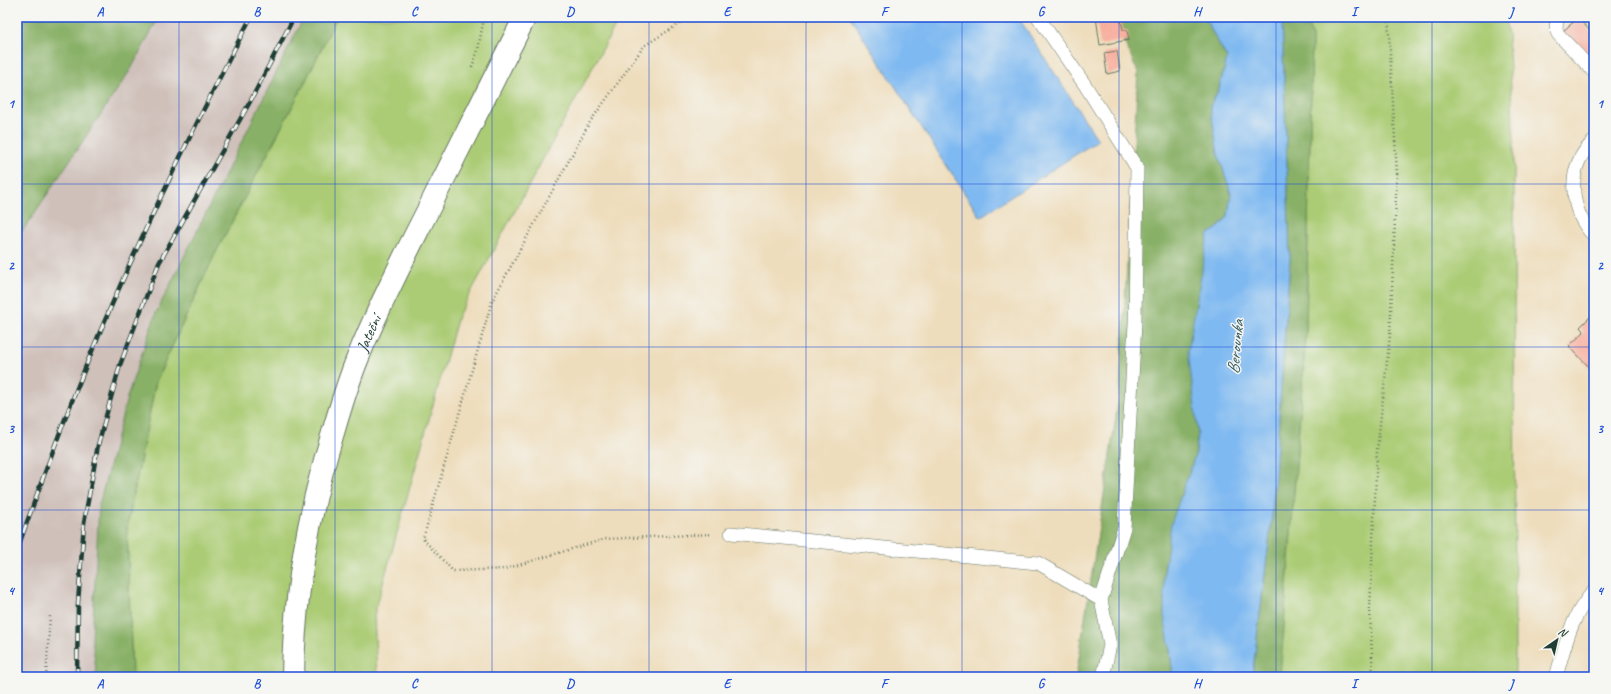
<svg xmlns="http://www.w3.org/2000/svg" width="1611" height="694" font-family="Caveat,sans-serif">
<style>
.industrial{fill:#cfc0ba}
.green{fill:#abcc74;stroke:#658454}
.forest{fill:#88b066;stroke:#54764d}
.water{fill:#7fb9f1;stroke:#4f7b92}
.building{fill:#f7ae9d}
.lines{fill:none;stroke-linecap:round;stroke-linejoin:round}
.service-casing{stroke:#677564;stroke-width:14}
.primary-casing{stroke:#677564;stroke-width:24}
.path{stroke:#677564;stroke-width:2.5;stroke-dasharray:1 3;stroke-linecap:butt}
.service{stroke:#fff;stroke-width:13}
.primary{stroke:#fff;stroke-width:22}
.rail-casing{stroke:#1f3d34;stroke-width:4.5}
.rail{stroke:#f6f6f2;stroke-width:3;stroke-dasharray:9;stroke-linecap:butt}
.grid{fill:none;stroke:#1d4ed8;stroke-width:1;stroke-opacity:0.55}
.labels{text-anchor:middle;stroke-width:3;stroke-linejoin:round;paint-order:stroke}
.street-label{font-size:16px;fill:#1f3d34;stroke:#f6f6f2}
.water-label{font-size:17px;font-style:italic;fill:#375c63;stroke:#f6f6f2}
.neatline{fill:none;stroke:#1d4ed8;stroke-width:1.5}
.grid-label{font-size:13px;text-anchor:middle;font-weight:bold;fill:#1d4ed8}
</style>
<rect width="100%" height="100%" fill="#f6f6f2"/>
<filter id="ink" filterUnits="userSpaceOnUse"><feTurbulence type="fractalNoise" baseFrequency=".025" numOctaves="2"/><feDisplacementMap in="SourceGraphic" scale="8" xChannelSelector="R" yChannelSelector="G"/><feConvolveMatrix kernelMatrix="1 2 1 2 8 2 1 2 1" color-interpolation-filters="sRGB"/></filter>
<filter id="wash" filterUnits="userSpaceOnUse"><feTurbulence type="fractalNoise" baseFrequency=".012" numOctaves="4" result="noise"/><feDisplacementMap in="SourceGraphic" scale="16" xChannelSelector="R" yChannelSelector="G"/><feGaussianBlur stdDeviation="0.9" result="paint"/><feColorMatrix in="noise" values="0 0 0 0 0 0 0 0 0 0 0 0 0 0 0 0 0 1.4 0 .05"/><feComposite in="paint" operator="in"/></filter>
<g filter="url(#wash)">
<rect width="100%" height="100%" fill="#eeddbc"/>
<path class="industrial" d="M17 17H304L156 313 128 394 99 505 92 639 97 677H17Z"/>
<path class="green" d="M337 17H620L458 316 374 615 377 677H132L127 528 156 381 214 256 302 88Z
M1306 17H1505L1508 35 1514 140 1515 677H1275L1283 639 1306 333 1312 37Z"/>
<path class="forest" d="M29 17H159L131 69 26 226 17 238V27Z
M304 17H337L302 88 214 256 156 381 127 528 132 677H97L92 639 99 505 128 394 156 313Z
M1113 17H1204L1227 58 1219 89 1210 106 1218 154 1231 193 1228 215 1220 226 1208 235 1197 415 1198 433 1170 649 1173 677H1076L1120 390 1138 72Z
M1282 17H1306L1312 37 1306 333 1280 677H1252L1272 518 1290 259Z"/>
<path class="water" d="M850 17H1018L1098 140 980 217Z
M1204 17H1282L1290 259 1272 518 1252 677H1173L1170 649 1164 616V573L1171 524 1196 453 1198 433 1188 351 1208 235 1220 226 1228 216 1231 193 1218 154 1210 106 1219 89 1227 58Z"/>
<g id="blocks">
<path class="building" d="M1096 17H1120L1123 30H1127L1129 40 1100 45Z
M1578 18 1594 35V65L1562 32Z
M1117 51 1120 71 1107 74 1104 53Z
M1594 313V372L1569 346 1584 332 1580 327Z"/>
</g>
</g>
<g filter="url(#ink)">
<use href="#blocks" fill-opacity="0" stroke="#677564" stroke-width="1"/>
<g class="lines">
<defs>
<path id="service" d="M1038 17 1085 85 1137 168 1135 323 1124 528 1101 600
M1557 17 1556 29 1558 34 1594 72
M1594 141C1565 167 1569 210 1594 236
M731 533 1038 563 1101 600 1110 645 1103 677
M1556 677C1565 646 1571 615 1594 591"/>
<g id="primary">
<path id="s1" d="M293 677C294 595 308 515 332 436 340 409 348 381 359 355 380 303 406 254 431 204 462 142 494 79 525 17"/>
</g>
</defs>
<use href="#service" class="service-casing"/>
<use href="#primary" class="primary-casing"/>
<path class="path" d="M690 17 644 46 590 122 492 301 423 539 453 571 505 569 605 539 713 534
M472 67 478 50 484 17
M46 677 50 616
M1373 677 1370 609 1377 451 1390 335 1397 174 1388 17"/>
<use href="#service" class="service"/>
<use href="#primary" class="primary"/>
<defs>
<path id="rail" d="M17 550C47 466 77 383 113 302 155 205 202 111 251 17
M77 677 78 603 84 523 98 445 120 365 159 263 251 100 294 17"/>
</defs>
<use href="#rail" class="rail-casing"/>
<use href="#rail" class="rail"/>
</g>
</g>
<path class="grid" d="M179 17V677M335 17V677M492 17V677M649 17V677M806 17V677M962 17V677M1119 17V677M1276 17V677M1432 17V677M17 184H1594M17 347H1594M17 510H1594"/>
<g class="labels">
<g class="street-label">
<text dy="6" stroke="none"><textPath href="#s1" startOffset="354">Jateční</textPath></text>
</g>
<g class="water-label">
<text transform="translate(1235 347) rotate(-85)" y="6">Berounka</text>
</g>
</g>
<rect width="1611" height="694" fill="none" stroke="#f6f6f2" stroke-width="44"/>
<g transform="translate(1557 640) rotate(34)" stroke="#f6f6f2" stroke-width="3" paint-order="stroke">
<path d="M0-3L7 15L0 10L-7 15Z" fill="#1f3d34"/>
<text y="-6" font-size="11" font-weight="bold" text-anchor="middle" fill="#1f3d34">N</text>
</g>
<rect x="22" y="22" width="1567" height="650" class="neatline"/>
<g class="grid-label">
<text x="100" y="16">A</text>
<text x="257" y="16">B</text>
<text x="414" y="16">C</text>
<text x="570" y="16">D</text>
<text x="727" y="16">E</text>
<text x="884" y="16">F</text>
<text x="1041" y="16">G</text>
<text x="1197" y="16">H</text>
<text x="1354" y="16">I</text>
<text x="1511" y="16">J</text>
<text x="11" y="108">1</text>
<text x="1600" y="108">1</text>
<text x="11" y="270">2</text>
<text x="1600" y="270">2</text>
<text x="11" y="433">3</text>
<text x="1600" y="433">3</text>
<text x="11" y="595">4</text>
<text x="1600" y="595">4</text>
<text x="100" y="688">A</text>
<text x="257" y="688">B</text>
<text x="414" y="688">C</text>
<text x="570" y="688">D</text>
<text x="727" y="688">E</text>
<text x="884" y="688">F</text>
<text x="1041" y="688">G</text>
<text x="1197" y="688">H</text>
<text x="1354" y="688">I</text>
<text x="1511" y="688">J</text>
</g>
</svg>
